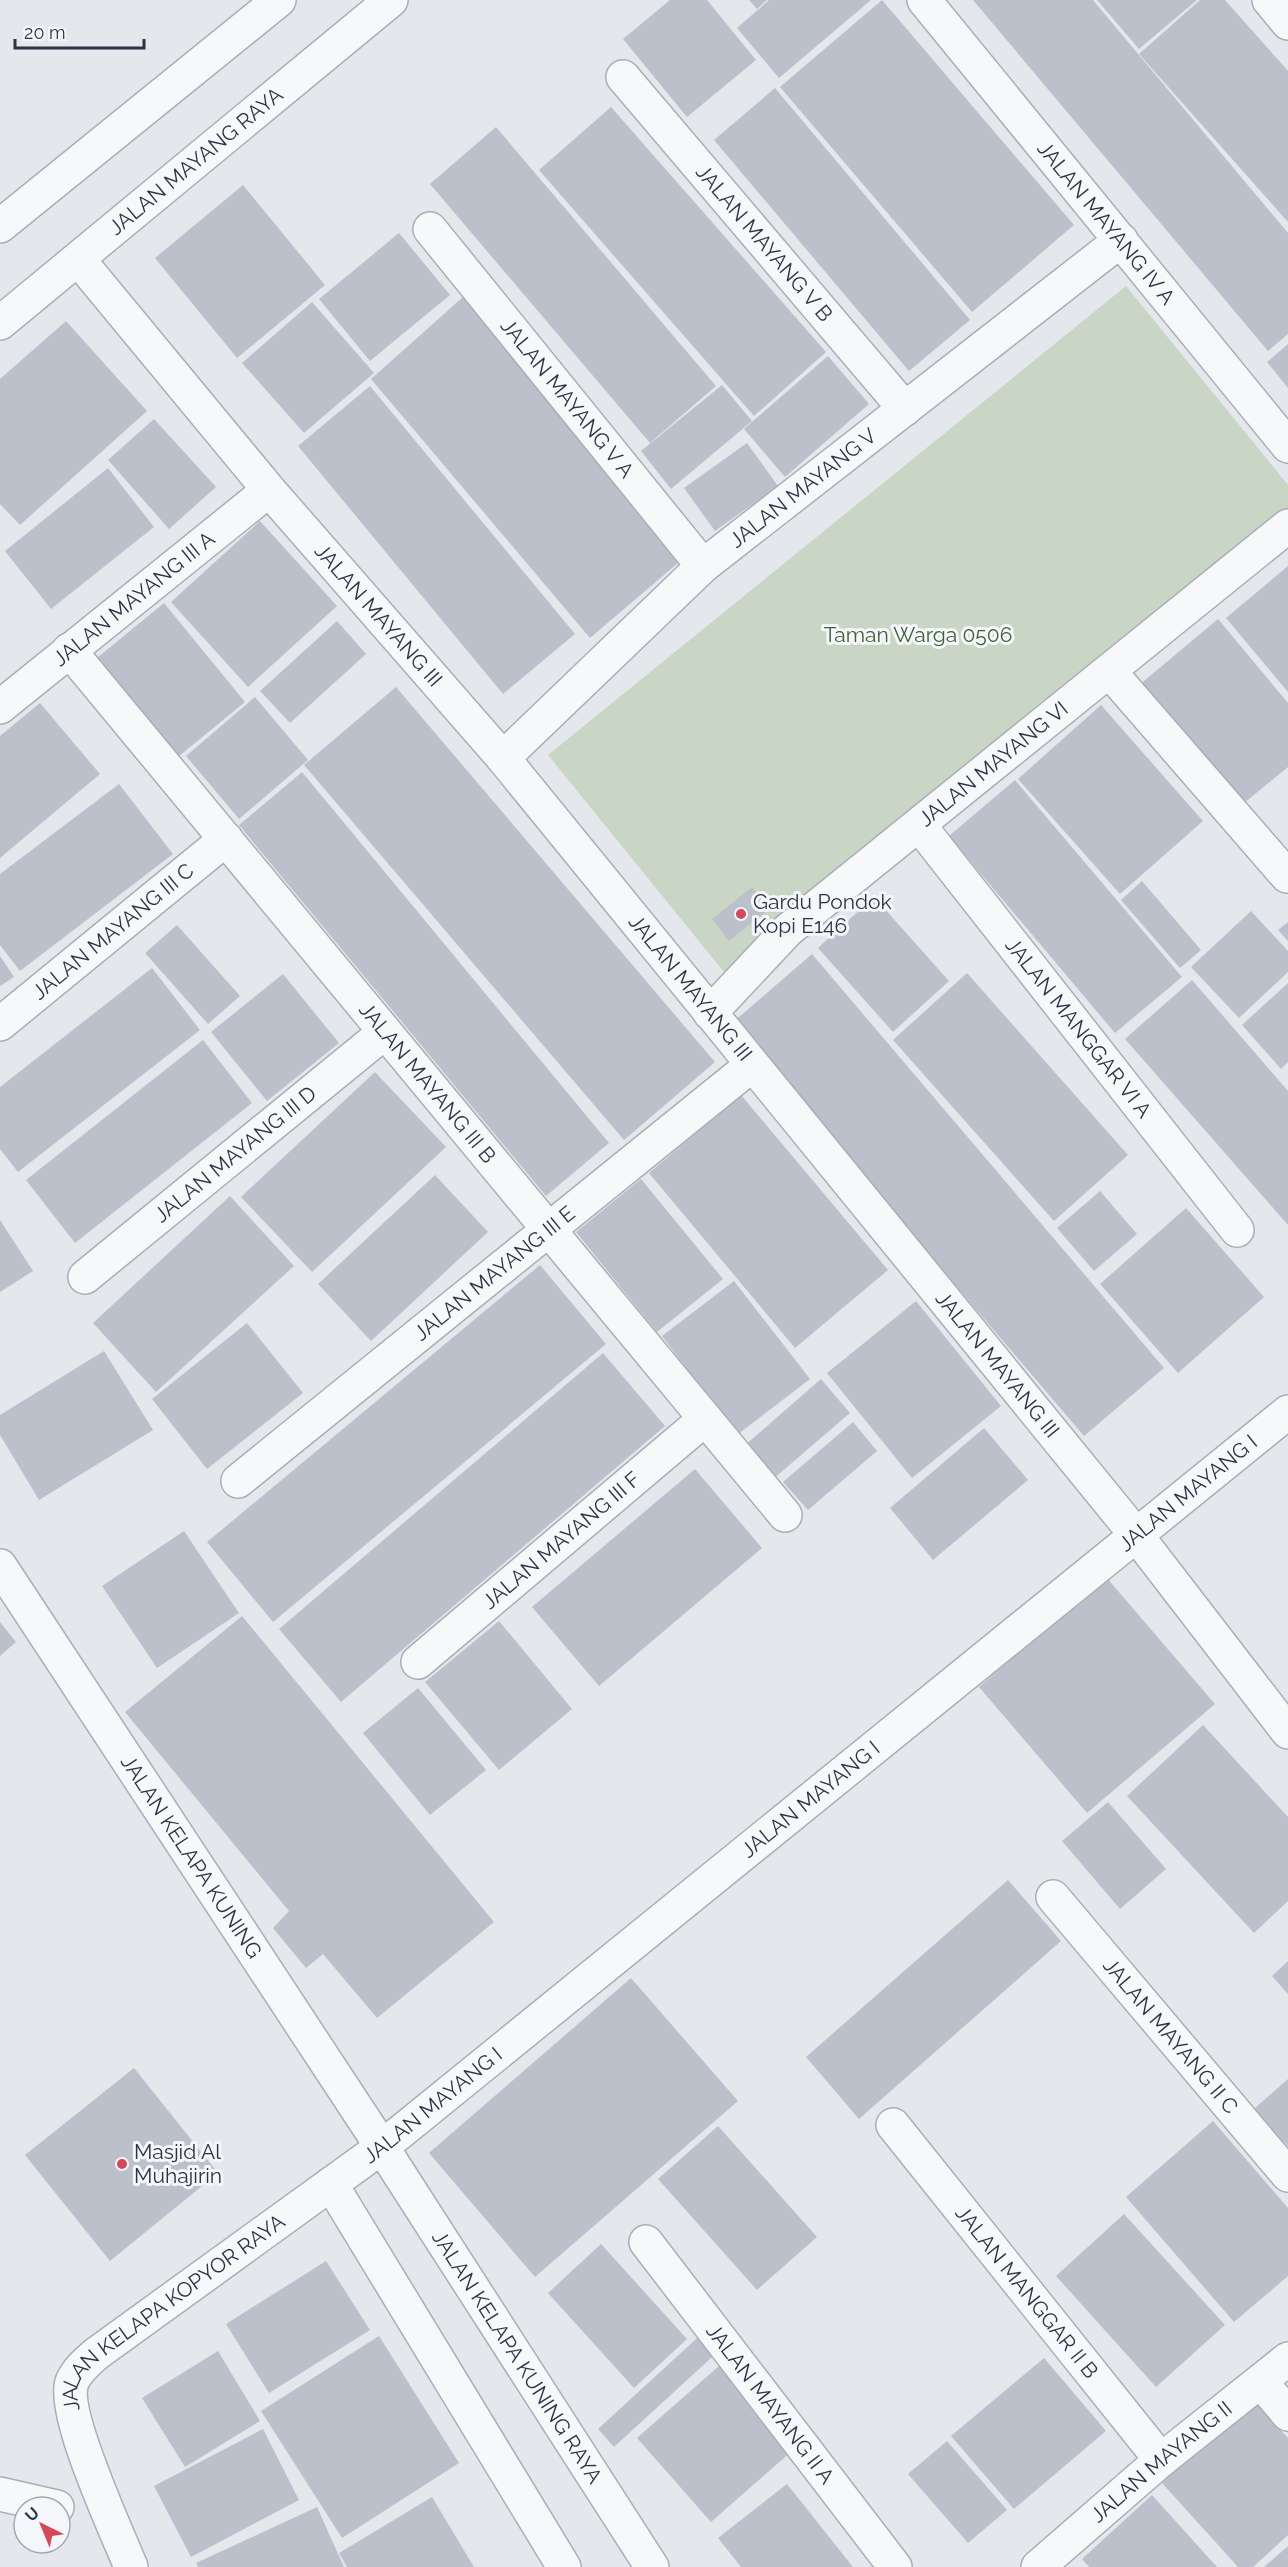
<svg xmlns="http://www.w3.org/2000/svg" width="1288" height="2567" font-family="Raleway,sans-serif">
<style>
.green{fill:#c9d6c5}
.building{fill:#bbc0ca}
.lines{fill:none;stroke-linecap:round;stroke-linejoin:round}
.street-casing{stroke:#a9aeb7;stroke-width:36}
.street{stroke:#f7f8fa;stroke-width:33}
.poi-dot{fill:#d1495b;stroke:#f4f6f9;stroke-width:2}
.labels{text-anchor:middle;stroke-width:6;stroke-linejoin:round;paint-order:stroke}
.street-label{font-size:21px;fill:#2b3445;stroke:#f4f6f9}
.park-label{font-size:21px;fill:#3f6138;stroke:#f4f6f9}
.poi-label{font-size:21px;fill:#2b3445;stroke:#f4f6f9;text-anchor:start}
</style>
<rect width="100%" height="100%" fill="#e4e7ec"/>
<path class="green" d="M1126 286 1288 485V514L724 972 548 755Z"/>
<path class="building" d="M670 0H707L756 60 687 117 623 39Z
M749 0H767L757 9Z
M769 0H871L779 78 737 28Z
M882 0 1074 225 972 312 780 87Z
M973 0H1093L1288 233V334L1268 351Z
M1097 0H1197L1139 49Z
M1200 0H1225L1288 71V222L1139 54Z
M775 88 970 320 909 371 714 140Z
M611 107 826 352 754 416 539 170Z
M496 127 716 386 650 443 430 184Z
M243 185 325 285 237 358 155 258Z
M399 233 450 295 370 361 319 299Z
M463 297 685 557 590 638 371 379Z
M312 302 374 373 304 433 242 363Z
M66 321 147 411 20 525 0 504V379Z
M1288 344V388L1267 362Z
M828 356 869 404 785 477 744 429Z
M722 385 752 421 671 489 641 451Z
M370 386 575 634 503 694 298 446Z
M154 419 216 487 169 529 108 460Z
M747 443 778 486 715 531 684 488Z
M108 468 154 527 51 609 5 551Z
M260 521 337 606 248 687 171 602Z
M1288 566V692L1226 618Z
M164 603 245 702 178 757 97 658Z
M1218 619 1288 703V767L1238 808 1138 686Z
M337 621 366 654 290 723 260 691Z
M396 687 715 1062 624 1140 304 765Z
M255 697 308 760 239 819 186 756Z
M40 703 100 774 0 858V736Z
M1101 705 1203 821 1120 894 1018 779Z
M302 772 609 1143 546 1196 239 825Z
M1015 780 1182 977 1115 1033 949 836Z
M119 784 173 854 20 971 0 945V874Z
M1142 881 1201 950 1180 968 1121 900Z
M752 887 770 908 729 941 712 919Z
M874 897 949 981 893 1032 818 948Z
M1251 911 1288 951V972L1239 1018 1191 967Z
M1288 922V941L1278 930Z
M177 925 240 996 208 1024 145 953Z
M812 954 1164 1368 1084 1436 732 1023Z
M0 956 14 977 0 986Z
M152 968 200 1030 18 1172 0 1149V1087Z
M967 973 1128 1155 1054 1221 893 1040Z
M283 974 339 1043 267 1101 211 1032Z
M1192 980 1288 1091V1225L1125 1039Z
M1288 983V1062L1281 1069 1242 1025Z
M203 1040 252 1103 75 1243 26 1180Z
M375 1072 446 1147 312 1272 241 1197Z
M741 1095 888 1270 795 1348 649 1173Z
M435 1175 488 1232 371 1341 318 1284Z
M641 1179 723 1279 657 1332 576 1232Z
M1100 1191 1137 1234 1094 1271 1057 1228Z
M230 1196 294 1266 156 1392 93 1323Z
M1186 1208 1264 1297 1178 1373 1100 1284Z
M0 1220 33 1271 0 1292Z
M540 1265 606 1344 273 1622 207 1542Z
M734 1281 810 1379 737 1435 662 1336Z
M916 1301 1001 1406 912 1478 827 1373Z
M247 1323 303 1393 207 1469 152 1399Z
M104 1351 153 1430 39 1500 0 1435V1415Z
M603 1353 665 1426 341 1702 279 1629Z
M821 1379 850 1413 772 1480 743 1447Z
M853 1422 877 1451 808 1510 783 1482Z
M984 1428 1028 1480 933 1560 890 1508Z
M695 1469 762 1548 599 1686 532 1607Z
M184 1531 239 1613 157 1668 102 1586Z
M1106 1577 1215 1704 1087 1813 979 1687Z
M242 1616 494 1922 377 2018 323 1954 306 1968 273 1928 289 1911 125 1712Z
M499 1621 572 1709 499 1770 425 1682Z
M0 1622 16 1642 0 1656Z
M418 1688 486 1770 430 1815 363 1733Z
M1203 1725 1288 1817V1901L1254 1933 1127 1796Z
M1108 1802 1166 1869 1120 1909 1062 1841Z
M1008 1880 1061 1941 859 2119 806 2057Z
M1288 1961V1994L1272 1976Z
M631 1978 738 2101 535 2277 429 2153Z
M134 2068 218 2173 110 2261 25 2155Z
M1288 2079V2146L1254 2109Z
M1213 2121 1288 2208V2276L1234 2322 1126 2197Z
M718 2126 817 2237 757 2290 658 2179Z
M1124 2214 1225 2325 1156 2387 1056 2276Z
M601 2244 687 2339 634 2388 548 2293Z
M326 2261 370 2330 269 2393 226 2324Z
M707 2329 723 2347 614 2447 598 2429Z
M379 2336 459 2463 342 2538 261 2411Z
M218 2351 260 2421 185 2467 142 2398Z
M1044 2358 1106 2431 1014 2509 951 2436Z
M719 2366 793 2450 711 2522 637 2438Z
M1253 2400 1288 2438V2535L1253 2567H1238L1162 2483Z
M263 2429 299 2500 191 2557 154 2486Z
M947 2441 1007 2510 968 2543 908 2474Z
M787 2484 853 2567H741L718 2538Z
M1152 2495 1217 2567H1089L1082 2559Z
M432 2497 474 2567H347L339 2553Z
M317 2507 344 2567H198L196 2563Z
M1288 2546V2567H1264Z"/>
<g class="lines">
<defs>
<g id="street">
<path id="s1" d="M924 0 1288 446"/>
<path d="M1269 0 1288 23"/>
<path id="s2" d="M623 77 905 409"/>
<path d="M0 226 279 0"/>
<path id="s3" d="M430 229 703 566"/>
<path id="s4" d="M78 259 269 490 503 758 1137 1536 1288 1732"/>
<path id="s5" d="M0 323 391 0"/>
<path id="s6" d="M69 650 785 1515"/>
<path d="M1110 672 1287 876"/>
<path id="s7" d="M0 707 269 490"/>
<path id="s8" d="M503 758 703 566 1121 240"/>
<path id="s9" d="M919 825 1237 1230"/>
<path id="s10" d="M710 1013 788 930 1288 526"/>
<path id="s11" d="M0 1024 226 839"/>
<path id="s12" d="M85 1277 385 1032"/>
<path id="s13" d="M238 1481 752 1065"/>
<path id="s14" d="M0 1566 382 2147 652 2567"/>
<path id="s15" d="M418 1662 705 1419"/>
<path id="s16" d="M1053 1897 1288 2175"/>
<path id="s17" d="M893 2125 1161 2460"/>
<path d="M331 2184 564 2567"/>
<path id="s18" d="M646 2242 895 2567"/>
<path d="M1261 2382 1288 2414"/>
<path d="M0 2494 57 2507"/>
<path id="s19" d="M131 2567C117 2532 61 2413 72 2382 77 2370 87 2362 96 2354L382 2147 1288 1412"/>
<path id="s20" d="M1038 2567 1161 2460 1288 2359"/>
</g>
</defs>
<use href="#street" class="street-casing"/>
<use href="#street" class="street"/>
</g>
<g class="poi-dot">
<circle cx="741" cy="914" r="6"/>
<circle cx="122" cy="2164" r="6"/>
</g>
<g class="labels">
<g class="street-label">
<text dy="7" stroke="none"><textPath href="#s5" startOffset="254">JALAN MAYANG RAYA</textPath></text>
<text dy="7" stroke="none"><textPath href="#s1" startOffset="288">JALAN MAYANG IV A</textPath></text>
<text dy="7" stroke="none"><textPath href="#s2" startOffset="218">JALAN MAYANG V B</textPath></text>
<text dy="7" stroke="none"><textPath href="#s3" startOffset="218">JALAN MAYANG V A</textPath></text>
<text dy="7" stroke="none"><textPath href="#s8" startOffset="404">JALAN MAYANG V</textPath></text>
<text dy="7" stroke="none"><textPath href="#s7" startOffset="172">JALAN MAYANG III A</textPath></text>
<text dy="7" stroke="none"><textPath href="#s4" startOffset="466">JALAN MAYANG III</textPath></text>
<text dy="7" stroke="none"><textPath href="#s10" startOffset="378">JALAN MAYANG VI</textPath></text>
<text dy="7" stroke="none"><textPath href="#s11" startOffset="146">JALAN MAYANG III C</textPath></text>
<text dy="7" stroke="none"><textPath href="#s4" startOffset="952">JALAN MAYANG III</textPath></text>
<text dy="7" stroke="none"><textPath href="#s9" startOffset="258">JALAN MANGGAR VI A</textPath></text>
<text dy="7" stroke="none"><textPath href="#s6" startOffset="562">JALAN MAYANG III B</textPath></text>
<text dy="7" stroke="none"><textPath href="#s12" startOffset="194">JALAN MAYANG III D</textPath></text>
<text dy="7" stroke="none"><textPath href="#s13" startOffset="330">JALAN MAYANG III E</textPath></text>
<text dy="7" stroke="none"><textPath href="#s4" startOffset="1438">JALAN MAYANG III</textPath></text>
<text dy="7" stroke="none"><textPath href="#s19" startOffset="1624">JALAN MAYANG I</textPath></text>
<text dy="7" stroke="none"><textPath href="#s15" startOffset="188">JALAN MAYANG III F</textPath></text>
<text dy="7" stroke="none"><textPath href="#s19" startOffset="1138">JALAN MAYANG I</textPath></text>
<text dy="7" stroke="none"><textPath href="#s14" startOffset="348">JALAN KELAPA KUNING</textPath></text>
<text dy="7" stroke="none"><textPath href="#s16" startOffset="182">JALAN MAYANG II C</textPath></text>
<text dy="7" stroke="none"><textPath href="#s19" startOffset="652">JALAN MAYANG I</textPath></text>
<text dy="7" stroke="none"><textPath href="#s17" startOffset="214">JALAN MANGGAR II B</textPath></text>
<text dy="7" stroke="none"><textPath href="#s19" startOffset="315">JALAN KELAPA KOPYOR RAYA</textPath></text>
<text dy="7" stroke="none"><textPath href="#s14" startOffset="945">JALAN KELAPA KUNING RAYA</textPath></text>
<text dy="7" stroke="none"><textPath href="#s18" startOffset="204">JALAN MAYANG II A</textPath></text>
<text dy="7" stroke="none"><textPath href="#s20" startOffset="162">JALAN MAYANG II</textPath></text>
</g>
<g class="park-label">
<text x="918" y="642">Taman Warga 0506</text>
</g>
<g class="poi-label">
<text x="753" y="909">Gardu Pondok<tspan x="753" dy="24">Kopi E146</tspan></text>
<text x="134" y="2159">Masjid Al<tspan x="134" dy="24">Muhajirin</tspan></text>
</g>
</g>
<g transform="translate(42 2525) rotate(317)"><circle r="28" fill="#f4f6f9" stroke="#a4a8b1" stroke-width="1.5"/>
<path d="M0-4.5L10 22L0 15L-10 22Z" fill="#d1495b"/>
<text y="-9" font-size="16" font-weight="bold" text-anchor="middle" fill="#2b3445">U</text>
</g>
<path d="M15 39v9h129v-9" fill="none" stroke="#2b3445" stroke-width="3"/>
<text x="24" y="39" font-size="18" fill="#2b3445" stroke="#f4f6f9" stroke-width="4.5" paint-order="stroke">20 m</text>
</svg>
